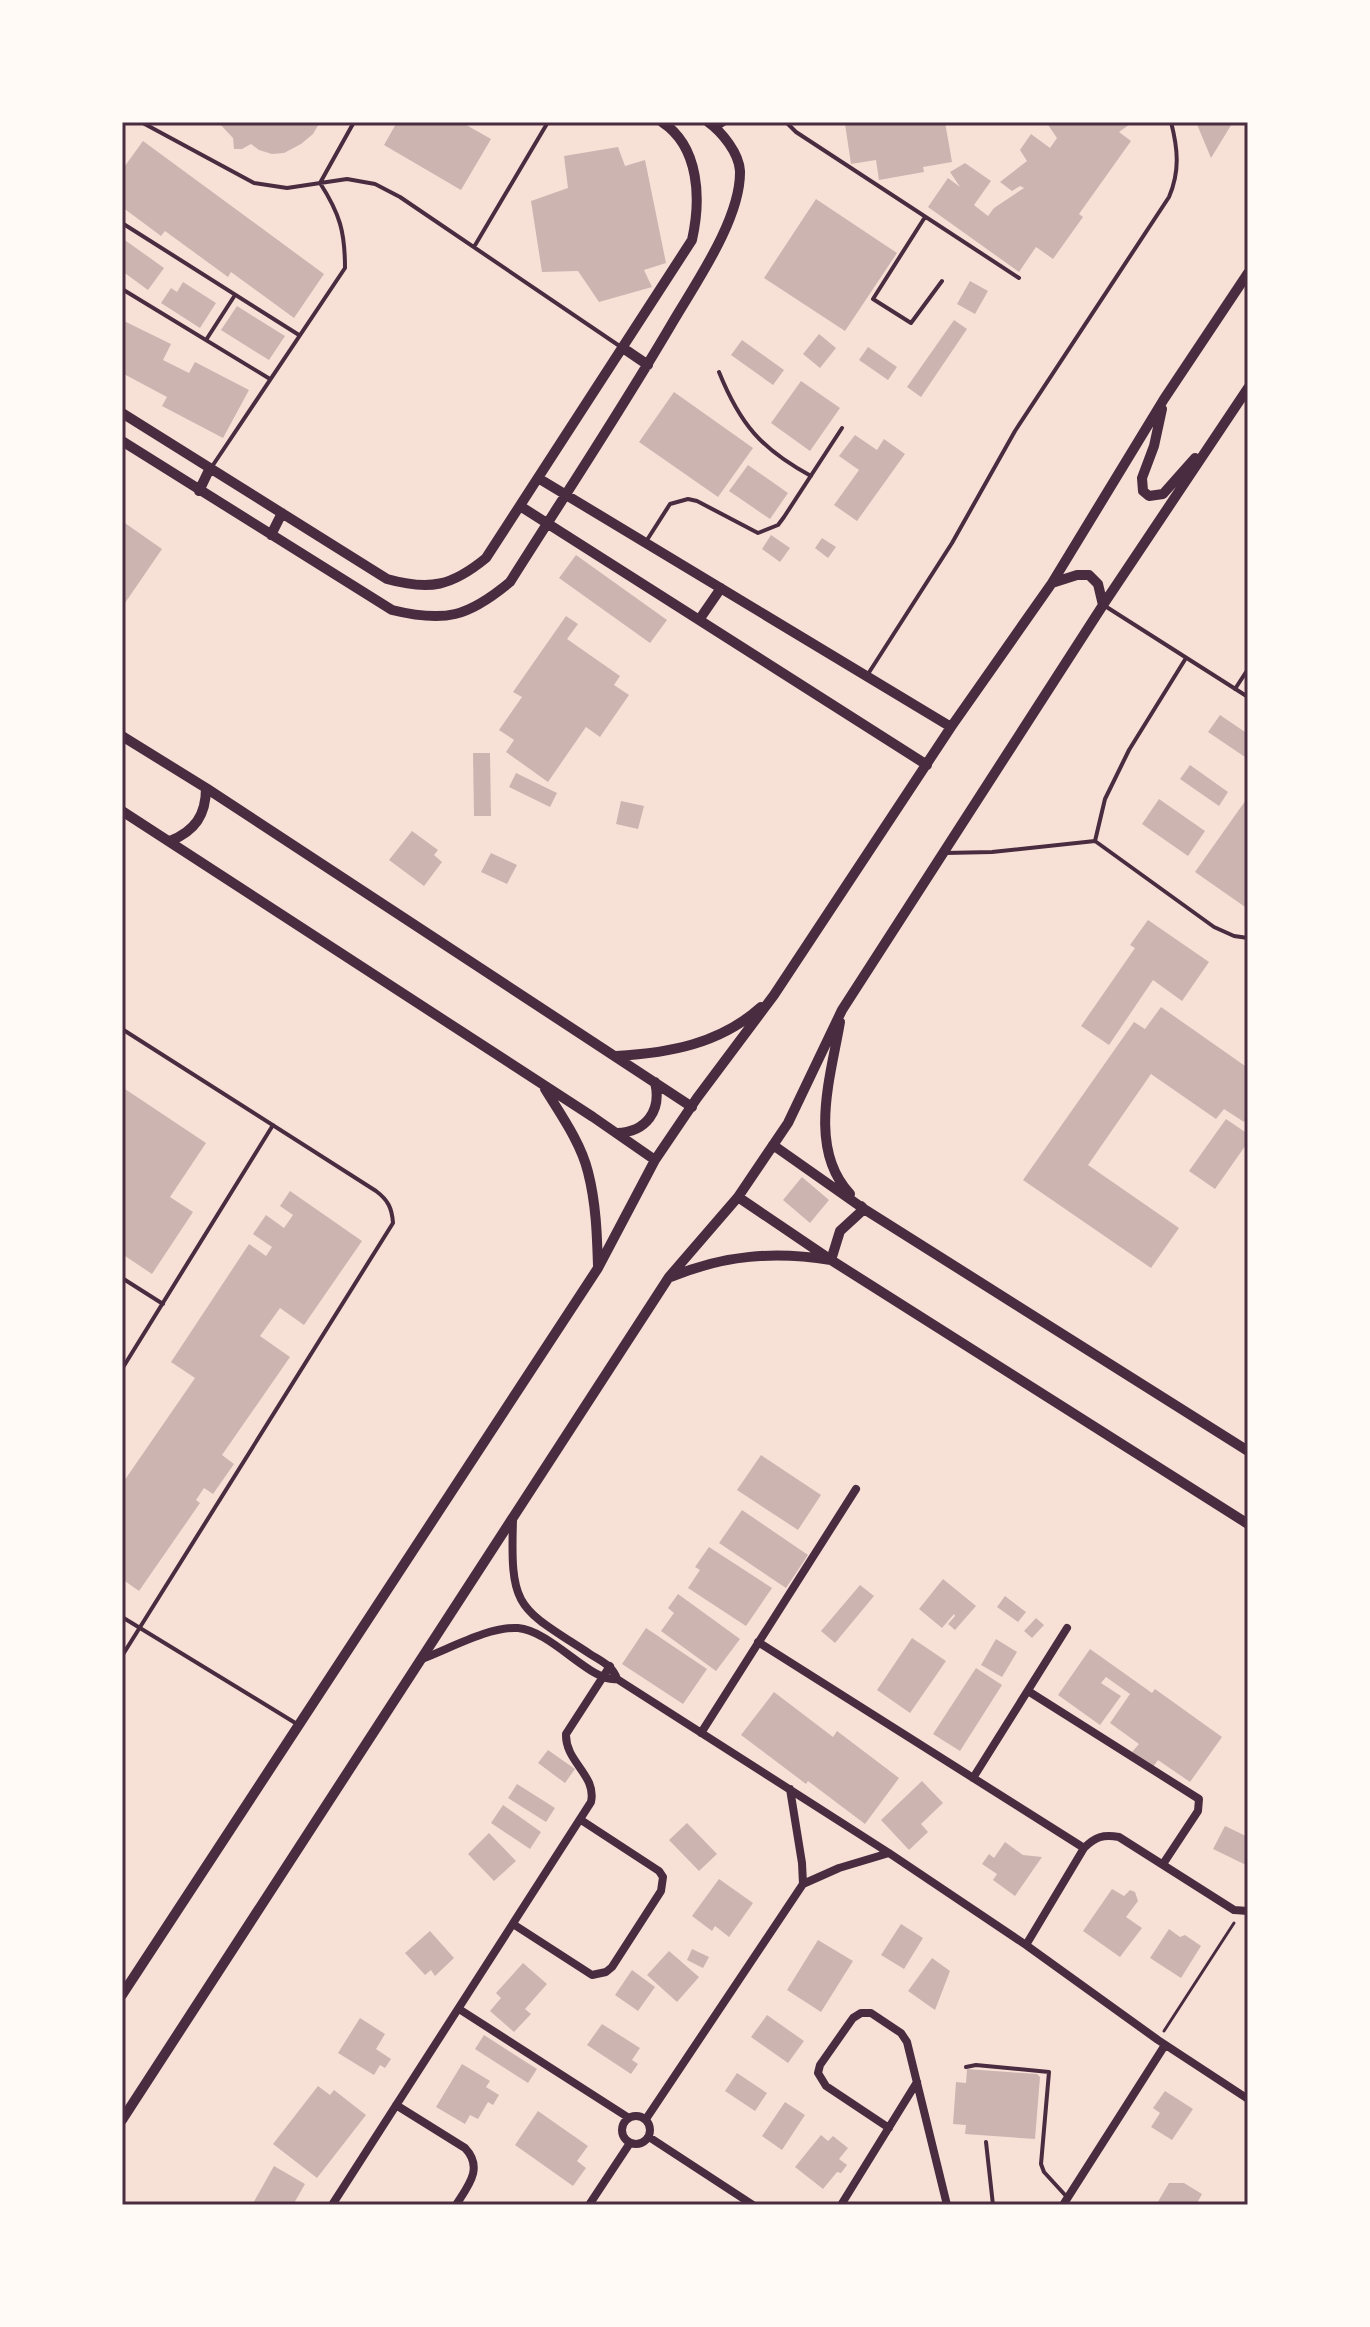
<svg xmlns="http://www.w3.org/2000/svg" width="1370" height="2327" font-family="'PT Sans Narrow',sans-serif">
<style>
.building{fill:#ccb4b1}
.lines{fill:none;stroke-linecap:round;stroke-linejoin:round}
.path{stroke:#4a2c40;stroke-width:3}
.service{stroke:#4a2c40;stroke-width:4}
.minor{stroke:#4a2c40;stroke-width:8}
.tertiary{stroke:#4a2c40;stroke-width:10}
.neatline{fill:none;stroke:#4a2c40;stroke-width:3}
</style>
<rect width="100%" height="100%" fill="#f7e1d7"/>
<path class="building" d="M218 122H320L313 134 301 144 284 153 272 154 259 150 251 144 242 149H234L233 138Z
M397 122H461L491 139 461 190 384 145Z
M855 122H945L952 162 923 167 924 172 879 180 876 160 851 164 845 124Z
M1046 122H1133L1119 132 1131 141 1079 214 1083 217 1053 259 1036 247 1019 272 928 207 948 178 960 187 950 172 965 163 991 181 974 205 988 216 994 208 1024 188 1020 186 1012 191 1000 182 1027 161 1020 150 1031 134 1050 148 1057 138Z
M1196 122H1233L1211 158Z
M143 141 324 274 294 318 231 272 228 277 165 231 161 236 122 207V170Z
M618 147 625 166 645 160 666 263 644 270 652 287 599 302 578 271 542 272 531 201 568 188 564 156Z
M816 199 897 253 845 331 764 278Z
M122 238 164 268 148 290 122 271Z
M970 281 988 291 975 314 957 304Z
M183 282 216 303 200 328 161 303 171 288 177 292Z
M237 306 285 336 269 360 221 330Z
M122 320 171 344 163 360 189 373 195 362 249 390 223 438 162 406 167 397 122 373Z
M954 320 967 329 921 397 907 387Z
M819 334 836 348 820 368 803 354Z
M742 340 784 370 773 385 731 355Z
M868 347 897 367 888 380 859 360Z
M801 381 840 408 810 451 771 423Z
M674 392 753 448 718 497 639 442Z
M855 435 877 450 884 439 905 454 857 521 834 505 859 470 839 456Z
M748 465 788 493 770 519 729 491Z
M122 521 162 549 125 603 122 601Z
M771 535 790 548 780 562 762 549Z
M822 538 836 547 828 558 815 548Z
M576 555 667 620 650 643 559 578Z
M566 616 578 624 567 639 620 676 614 685 629 695 600 737 586 727 548 782 506 752 514 740 499 730 522 697 513 692Z
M1220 715 1248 734V754L1245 757 1208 732Z
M473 753H490L491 816H474Z
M1190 765 1228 792 1219 806 1180 779Z
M516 773 557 793 550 807 509 787Z
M1248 797V909L1195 872Z
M1159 799 1205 831 1188 856 1142 824Z
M621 801 644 806 638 829 616 824Z
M412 831 438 850 434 855 442 862 424 886 389 860Z
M491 853 517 865 507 884 481 872Z
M1148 920 1209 962 1182 1001 1153 980 1109 1045 1081 1026 1135 948 1130 945Z
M1161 1007 1248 1068V1101L1246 1105 1248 1116 1244 1122 1224 1109 1216 1119 1151 1074 1088 1165 1179 1228 1151 1268 1023 1180 1134 1022 1145 1029Z
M122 1087 206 1143 170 1197 193 1212 152 1274 122 1254Z
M1226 1119 1248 1134V1142L1215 1189 1189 1171Z
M802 1177 829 1200 810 1223 783 1200Z
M290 1191 362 1241 304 1325 280 1308 260 1336 290 1357 222 1455 234 1464 213 1494 204 1488 196 1500 200 1503 139 1591 122 1579V1484L195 1378 171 1362 249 1244 266 1256 272 1247 253 1234 266 1215 284 1228 293 1215 280 1206Z
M761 1455 821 1495 798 1530 737 1490Z
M742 1510 808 1555 786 1588 719 1543Z
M709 1547 772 1588 746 1626 688 1588 700 1570 695 1567Z
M943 1579 976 1606 955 1630 948 1624 955 1616 954 1614 942 1628 919 1609Z
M860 1585 874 1596 835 1643 821 1631Z
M678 1594 740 1639 716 1671 661 1631 674 1613 668 1608Z
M1005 1596 1026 1612 1018 1622 997 1607Z
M1036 1618 1044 1625 1032 1638 1024 1631Z
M646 1628 707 1669 683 1704 622 1664Z
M912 1638 946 1661 910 1713 877 1690Z
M996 1639 1017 1652 1002 1677 981 1665Z
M1090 1649 1152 1693 1155 1689 1222 1737 1190 1782 1158 1760 1153 1767 1132 1752 1139 1744 1110 1723 1130 1694 1106 1677 1101 1683 1121 1696 1100 1725 1058 1695Z
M976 1668 1002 1685 960 1751 933 1734Z
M774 1692 833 1737 837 1731 899 1778 865 1824 808 1781 806 1784 741 1735Z
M548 1750 575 1769 565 1783 538 1763Z
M922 1781 943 1803 921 1824 928 1832 909 1850 881 1820Z
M517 1784 555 1808 546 1822 508 1798Z
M503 1805 541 1832 530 1849 491 1823Z
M687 1823 717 1854 699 1871 669 1840Z
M1225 1826 1248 1837V1866L1213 1849Z
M489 1833 516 1861 494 1881 468 1854Z
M1005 1842 1023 1855 1042 1857 1015 1896 993 1880 997 1874 982 1864 989 1854 994 1858Z
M719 1879 753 1903 729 1937 715 1926 712 1931 692 1916Z
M1112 1889 1124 1896 1130 1890 1135 1892 1138 1901 1126 1917 1142 1928 1120 1957 1083 1931Z
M901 1924 923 1938 904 1969 881 1955Z
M1169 1929 1180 1937 1185 1935 1201 1946 1181 1978 1150 1958Z
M430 1931 454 1958 435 1976 431 1970 425 1975 405 1953Z
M818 1940 853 1961 821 2012 787 1990Z
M692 1949 709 1957 703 1968 687 1960Z
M669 1951 699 1977 677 2002 647 1975Z
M932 1958 950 1971 935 2010 908 1991Z
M523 1963 547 1984 525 2009 531 2014 514 2032 490 2011 501 1998 496 1993Z
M632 1970 655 1987 638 2011 615 1995Z
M767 2015 804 2041 788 2063 751 2037Z
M360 2018 385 2034 376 2049 391 2059 385 2068 380 2065 374 2075 338 2053Z
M602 2024 640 2048 632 2060 638 2064 631 2074 587 2045Z
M484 2035 537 2069 528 2083 475 2049Z
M462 2064 490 2081 486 2087 499 2095 493 2105 488 2102 478 2119 470 2115 465 2124 436 2107Z
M967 2069 1037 2074 1040 2077 1035 2139 965 2134 966 2125 953 2124 956 2082 966 2083Z
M737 2073 767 2093 755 2111 725 2091Z
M318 2086 330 2095 334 2090 366 2115 317 2178 273 2144Z
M1165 2091 1193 2109 1172 2140 1151 2127 1160 2113 1153 2108Z
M785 2102 805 2115 782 2150 762 2136Z
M538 2111 588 2146 577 2161 586 2168 573 2186 515 2145Z
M821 2135 828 2141 833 2136 848 2148 839 2159 847 2165 841 2173 837 2172 823 2189 795 2167Z
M274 2166 305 2184 293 2205H252Z
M1169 2183H1184L1202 2194 1196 2205H1156Z"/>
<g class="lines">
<path class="path" d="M1164 2031 1234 1923"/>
<path class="service" d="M141 122 254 183 287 188 347 179 375 184 400 197 621 347
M786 122 796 132 1019 278
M719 127 727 122
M925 217 873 299 911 323 942 281
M122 223 299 335
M474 247 548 122
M122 289 270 379
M206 340 235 295
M719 372C740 424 761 449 811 476
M211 468 345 268C345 232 340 214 320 183L354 122
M647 540 670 504 688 499 697 501 758 533 778 525 784 517 842 428
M1105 606 1248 697
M868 674 952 543 1015 431 1169 197C1180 171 1178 149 1171 122
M1235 689 1248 669
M1095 841 1105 799 1129 750 1186 658
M945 853 992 852 1095 841 1214 927 1234 936 1248 938
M122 1029 376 1191C388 1200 392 1208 393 1223L122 1656
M122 1278 163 1304
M122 1369 273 1125
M122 1617 297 1724
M966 2067 976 2065 1049 2072 1041 2164 1044 2172 1066 2196
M986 2142 993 2205"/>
<path class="minor" d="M513 1520C510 1610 518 1607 590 1654 601 1661 613 1666 617 1679
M758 1642 1084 1848
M422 1659C449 1649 490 1626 518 1628 552 1631 591 1683 617 1679L889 1853 1026 1945 1158 2040 1248 2099
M1028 1691 1199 1799 1198 1811 1163 1864
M701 1733 856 1489
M973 1778 1067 1628
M790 1789 802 1863 803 1884
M513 1924 592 1975 606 1972 612 1967 661 1891 663 1877 659 1871 581 1820
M1026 1945 1084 1848C1095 1837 1103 1834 1119 1837L1234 1910 1248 1911
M459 2009 629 2118
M396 2105 465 2148C484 2168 468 2186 456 2205
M622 2130a14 14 0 1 1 28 0a14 14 0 1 1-28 0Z
M646 2119 803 1884 839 1868 889 1853
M889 2128 826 2086 818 2073 820 2065 853 2018 861 2013H871L901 2033 907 2042 947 2205
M649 2137 753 2205
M332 2205 591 1802C597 1775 565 1762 566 1734L610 1666
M589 2205 630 2143
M841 2205 917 2082
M1063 2205 1165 2045"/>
<path class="tertiary" d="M623 348 648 365
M1162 409 1154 446 1142 478 1143 491 1149 496 1163 494 1195 458
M122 413 387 579C430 591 452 586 486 558L692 240C701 200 700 147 662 122
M122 441 392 610C445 623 468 617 510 582 565 495 622 409 674 320 697 281 741 218 740 171 739 153 722 132 708 122
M538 478 951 727
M199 491 210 468
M520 506 927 765
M271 535 282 513
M1052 583 1077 575H1089L1098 584 1103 605
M699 620 721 588
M122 736 206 788 692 1107
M122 811 593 1117 655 1160
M170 841C195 831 206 815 206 788
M840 1022C831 1076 807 1148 850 1194
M616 1056C669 1053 720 1044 761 1007
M545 1089C561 1115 581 1143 588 1172 596 1203 597 1234 598 1266
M617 1133C646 1132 662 1111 655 1082
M773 1145 864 1209 1248 1451
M738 1197 831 1260 1248 1524
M671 1277C724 1255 774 1251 831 1260L840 1231 864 1209 861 1206
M122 1995 598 1268 655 1160 697 1098 774 995 951 727 1052 583 1164 399 1248 273
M122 2120 669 1277 738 1197 788 1123 842 1010 1103 605 1248 388"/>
</g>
<rect width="1370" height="2327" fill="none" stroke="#fffaf5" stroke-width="248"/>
<rect x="124" y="124" width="1122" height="2079" class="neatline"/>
</svg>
